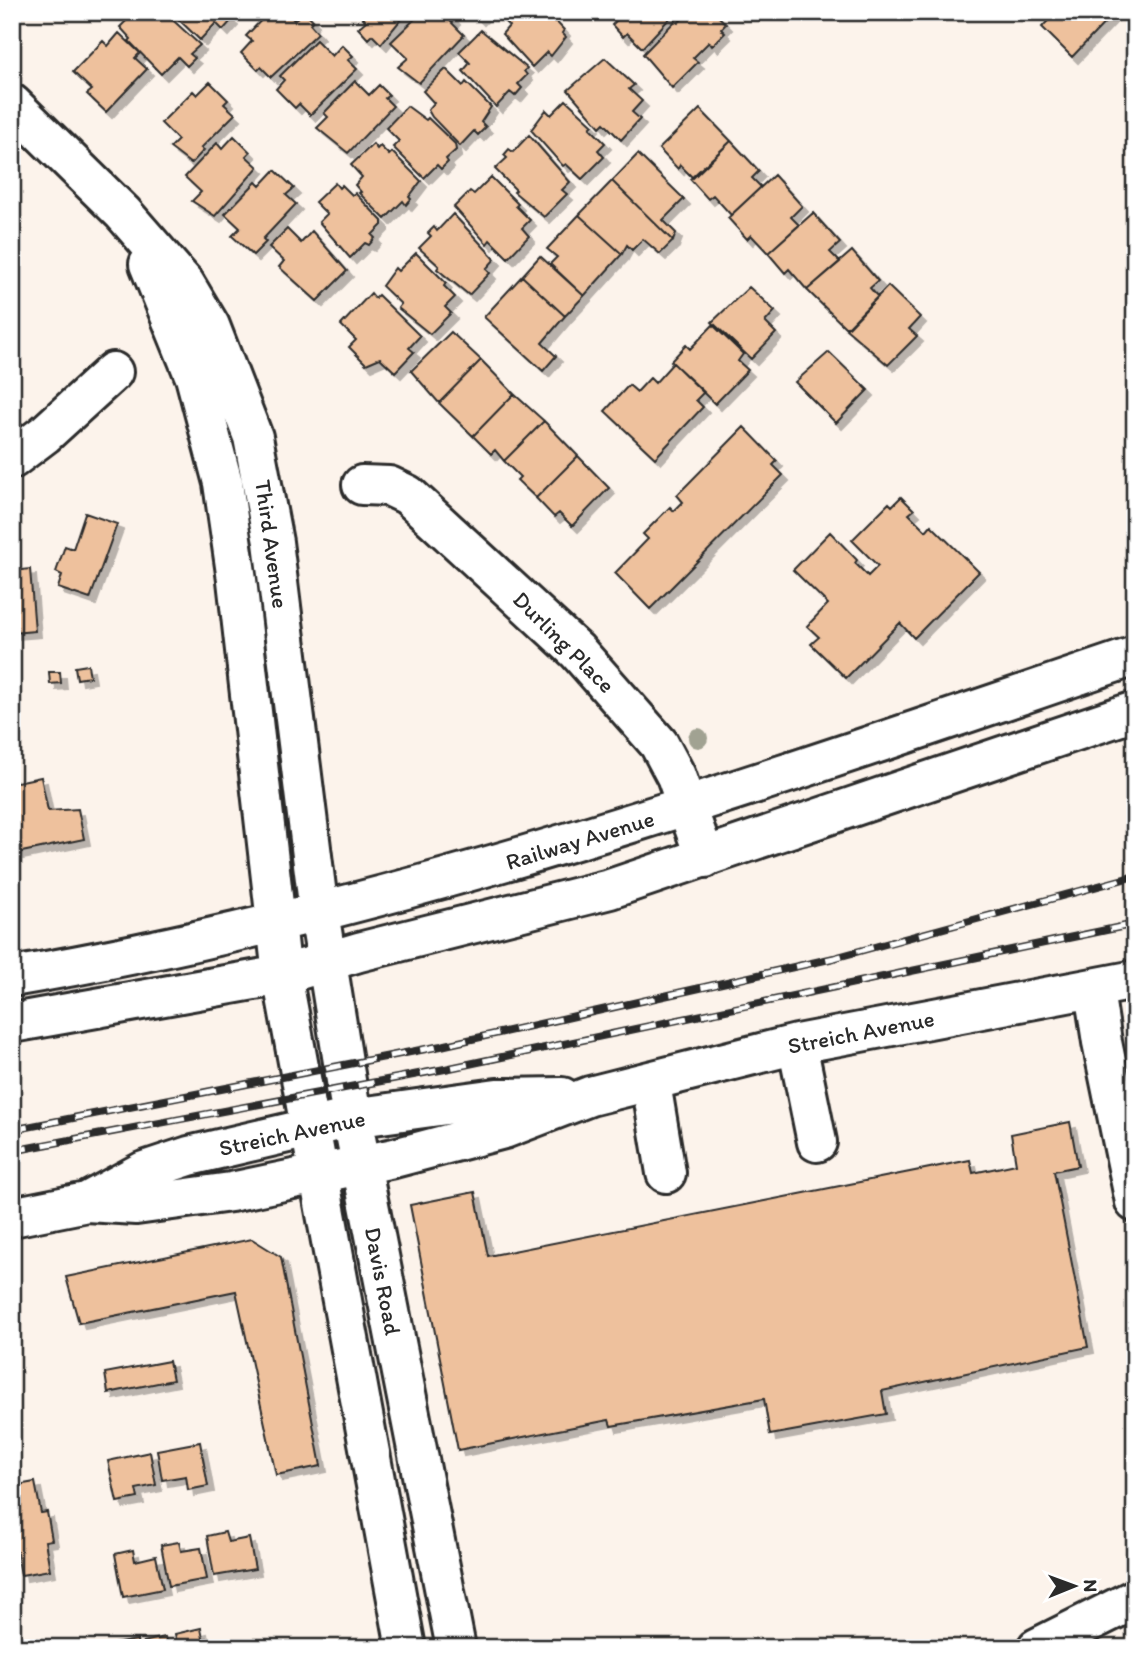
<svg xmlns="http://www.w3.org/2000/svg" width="1147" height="1660" font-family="Itim,sans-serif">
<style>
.building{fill:#eec19d;stroke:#2b2b2b;stroke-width:2;filter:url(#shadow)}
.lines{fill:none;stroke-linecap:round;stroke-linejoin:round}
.minor-casing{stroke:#2b2b2b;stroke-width:44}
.major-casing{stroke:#2b2b2b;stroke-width:44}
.highway-casing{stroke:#2b2b2b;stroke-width:44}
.minor{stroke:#fff;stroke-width:38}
.major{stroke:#fff;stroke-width:38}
.highway{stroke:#fff;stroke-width:38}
.rail-casing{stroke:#2b2b2b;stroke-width:8}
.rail{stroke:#fff;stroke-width:5;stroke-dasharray:16;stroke-linecap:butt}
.tree{fill:#a1a292}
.labels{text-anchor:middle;stroke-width:5;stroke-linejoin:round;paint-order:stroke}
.street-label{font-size:23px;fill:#2b2b2b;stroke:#fff}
</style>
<defs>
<filter id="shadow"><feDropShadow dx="6" dy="6" stdDeviation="0" flood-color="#0004"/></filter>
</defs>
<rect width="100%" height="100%" fill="#fcf3eb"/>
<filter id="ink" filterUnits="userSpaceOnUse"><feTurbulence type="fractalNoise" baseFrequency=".0143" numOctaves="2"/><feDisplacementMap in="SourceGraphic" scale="14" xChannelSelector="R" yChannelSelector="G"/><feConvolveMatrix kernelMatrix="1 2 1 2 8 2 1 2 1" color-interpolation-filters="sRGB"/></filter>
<g filter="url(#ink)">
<path class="building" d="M135 12H164L200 45 190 54 195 58 187 66 178 57 161 74 129 41 131 39 120 27Z
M171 12H233L228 17 232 20 223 30 216 23 200 40Z
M269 12H286L294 20 305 12 313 20 310 24 318 33 271 77 261 67 258 70 241 53 252 41 246 36Z
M357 12H407L381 44 372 35 368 39 358 28 366 21Z
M422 12H448L454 19 451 22 464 35 419 83 398 67 408 58 391 42Z
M471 12H485L478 19Z
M500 12H547L564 30 562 33 566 37 551 56 547 52 532 67 502 34 509 26 498 15Z
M624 12H672L668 16 670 18 642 48 627 33 623 37 612 25Z
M689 12H714L726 24 721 29 725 33 712 46 709 42 693 58 698 62 672 88 643 54 675 21 678 23Z
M1056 12H1115L1072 57 1042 27Z
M481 30 527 68 524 71 527 75 518 84 522 88 515 96 510 92 496 107 463 71 470 63 459 52Z
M119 33 140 53 135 58 147 69 106 112 87 94 92 90 73 72 103 41 108 46Z
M316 40 332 56 342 45 353 56 348 60 357 69 310 115 299 104 295 108 276 89 284 80 280 76Z
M605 58 634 85 629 89 642 101 632 112 640 119 621 140 604 123 600 127 568 90Z
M446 69 463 86 466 82 491 107 481 122 486 127 478 135 474 131 460 146 432 117 428 110 434 103 423 91Z
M355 81 369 95 379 85 389 95 385 98 393 106 348 153 317 128 328 117 324 113Z
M210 82 228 100 224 104 235 114 201 148 204 150 191 164 170 148 178 140 161 123 193 91 197 95Z
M566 100 593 125 590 128 605 143 598 150 604 157 582 179 566 164 563 166 531 130 546 110 551 115Z
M407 106 426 120 428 118 455 144 456 150 446 159 448 162 441 169 437 165 424 178 393 147 399 141 386 128Z
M700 109 731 141 693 178 680 165 678 169 659 149Z
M529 135 570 182 562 190 567 194 544 217 514 192 516 190 495 169 507 158 504 155 509 149 513 152Z
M234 136 250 152 246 156 258 167 215 216 192 201 201 192 185 177 217 143 222 149Z
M731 141 759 171 752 178 761 187 731 215 713 195 708 199 690 179Z
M373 144 377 149 380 146 389 155 392 152 421 181 409 197 411 199 406 205 403 201 385 219 359 193 361 192 355 185 362 177 351 165Z
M638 154 684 199 663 220 676 233 673 241 612 181Z
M275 170 294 188 286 195 296 204 263 239 266 242 253 255 232 236 240 228 225 214 256 182 260 186Z
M774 175 802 206 791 217 799 225 768 253 751 235 747 239 728 218Z
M491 177 518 204 516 206 530 220 522 228 529 236 508 258 490 240 487 244 454 207 470 191 474 194Z
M612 181 673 241 660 254 643 239 632 250 627 245 622 254 579 215Z
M335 183 339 188 342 185 352 195 355 193 382 221V225L372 235 375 238 369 245 365 243 350 258 319 222 327 214 315 202Z
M813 213 840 243 830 252 840 262 807 290 789 269 785 273 768 253Z
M453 214 495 259 486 269 490 273 469 295 437 269 439 266 419 248 431 236 428 233 434 227 437 231Z
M579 215 622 254 584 296 550 264 557 257 547 249Z
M287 229 301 243 312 231 347 271 317 301 279 267 284 261 269 247Z
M852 251 878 281 870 288 878 297 849 327H845L807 290Z
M416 253 446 283 444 286 455 297 445 307 451 313 430 334 398 308 401 304 382 286 395 268 398 271Z
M540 256 584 296 565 316 522 276Z
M522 276 565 316 542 343 556 356 543 371 484 317Z
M888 286 920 317 909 329 917 336 888 365 846 329Z
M749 287 775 311 765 322 776 333 751 359 712 322Z
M371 293 375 298 378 295 420 336 409 348 414 352 395 372 380 358 366 364 349 347 356 340 341 325Z
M713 325 743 354 738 361 748 370 715 404 671 361 686 345 690 349Z
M451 332 481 360 439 403 411 371Z
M829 352 868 390 836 423 795 382Z
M481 360 514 394 473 436 439 403Z
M673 363 704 392 696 400 703 407 655 458 605 411 629 385 637 392 650 378 655 383Z
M514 394 544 421 504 461 495 450 491 454 473 436Z
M544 421 578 456 536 498 517 480 520 477 504 461Z
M744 427 777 461 773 465 783 475 650 609 615 573 648 539 643 534 670 507 674 511 683 502 677 495Z
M578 456 609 488 572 526 559 513 554 517 536 498Z
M901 497 914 510 909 514 926 531 931 525 979 572 914 638 900 623 846 678 811 644 819 637 807 626 828 604 793 570 830 532 857 560 855 563 868 576 878 566 852 540 889 503 892 506Z
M85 513 117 524 90 599 58 588 62 575 56 572 65 546 73 549Z
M30 569 35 631 12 633V571Z
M88 665 90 677 77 679 75 667Z
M49 672H60L61 683 50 684Z
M41 777 48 811 78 809 84 839 17 853 12 832V783Z
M1070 1122 1078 1166 1054 1171 1088 1347 882 1391 886 1414 770 1435 764 1399 611 1426 609 1420 458 1450 410 1205 475 1192 488 1256 970 1160 973 1173 1016 1164 1011 1134Z
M252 1239 281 1257 321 1466 276 1475 236 1291 79 1323 66 1277Z
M169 1361 173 1380 108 1393 105 1373Z
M200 1442 208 1486 188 1490 186 1476 162 1480 157 1450Z
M150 1452 156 1485 136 1489 138 1498 117 1502 108 1461Z
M35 1482 41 1513 47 1512 52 1540 45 1541 50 1570 21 1575 17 1552H12V1486Z
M225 1532 228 1542 249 1538 255 1569 214 1576 207 1536Z
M179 1542 181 1551 201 1548 207 1579 169 1586 161 1545Z
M133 1550 135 1561 156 1556 163 1589 123 1597 115 1554Z
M201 1628 205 1648H178L175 1634Z
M165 1637 168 1648H144L143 1642Z
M137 1640 138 1648H103L102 1646Z"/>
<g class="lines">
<defs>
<path id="minor" d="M12 459 45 434 113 372
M362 485 389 486 408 495 577 651 659 744 676 776 705 858
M1094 990 1102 1042 1135 1202
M797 1044 817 1142
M651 1083 666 1173
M87 1202 144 1171 189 1156 352 1118 497 1098 562 1097
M12 1217 87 1202 136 1205 231 1192 394 1158 504 1129 590 1096 797 1044 1135 980"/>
<path id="major" d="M12 104 123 213 185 284 210 326 253 437 273 542 319 912 352 1118 456 1648
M149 264 195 377 223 483 237 580 282 975 406 1648
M12 977C398 912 765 781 1135 656
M12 1023 282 975 359 952 610 889 1135 711"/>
<path id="highway" d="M1037 1648 1135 1599"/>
</defs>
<use href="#minor" class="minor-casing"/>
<use href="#major" class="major-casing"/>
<use href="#highway" class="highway-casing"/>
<use href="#minor" class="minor"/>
<use href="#major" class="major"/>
<use href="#highway" class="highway"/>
<defs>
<path id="rail" d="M12 1130 441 1046 834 958 1135 876
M12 1151 445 1069 1135 924"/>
</defs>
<use href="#rail" class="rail-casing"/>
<use href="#rail" class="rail"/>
</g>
<circle class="tree" cx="698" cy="738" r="10"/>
</g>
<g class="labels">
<g class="street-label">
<text transform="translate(272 544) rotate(82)" y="8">Third Avenue</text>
<text transform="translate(564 642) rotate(45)" y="8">Durling Place</text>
<text transform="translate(580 840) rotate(-17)" y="8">Railway Avenue</text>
<text transform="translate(861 1032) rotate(-11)" y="8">Streich Avenue</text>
<text transform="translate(292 1133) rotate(-12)" y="8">Streich Avenue</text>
<text transform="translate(383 1281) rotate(79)" y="8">Davis Road</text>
</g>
</g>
<rect width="1147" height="1660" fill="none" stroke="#fff" stroke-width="42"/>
<rect x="21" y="21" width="1105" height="1618" fill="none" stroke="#2b2b2b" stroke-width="2.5" filter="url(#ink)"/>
<g transform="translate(1074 1586) rotate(89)" stroke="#ffffff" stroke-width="5" paint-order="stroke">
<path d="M0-5L12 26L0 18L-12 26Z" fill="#2b2b2b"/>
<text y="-10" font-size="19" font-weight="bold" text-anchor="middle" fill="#2b2b2b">N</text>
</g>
</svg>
